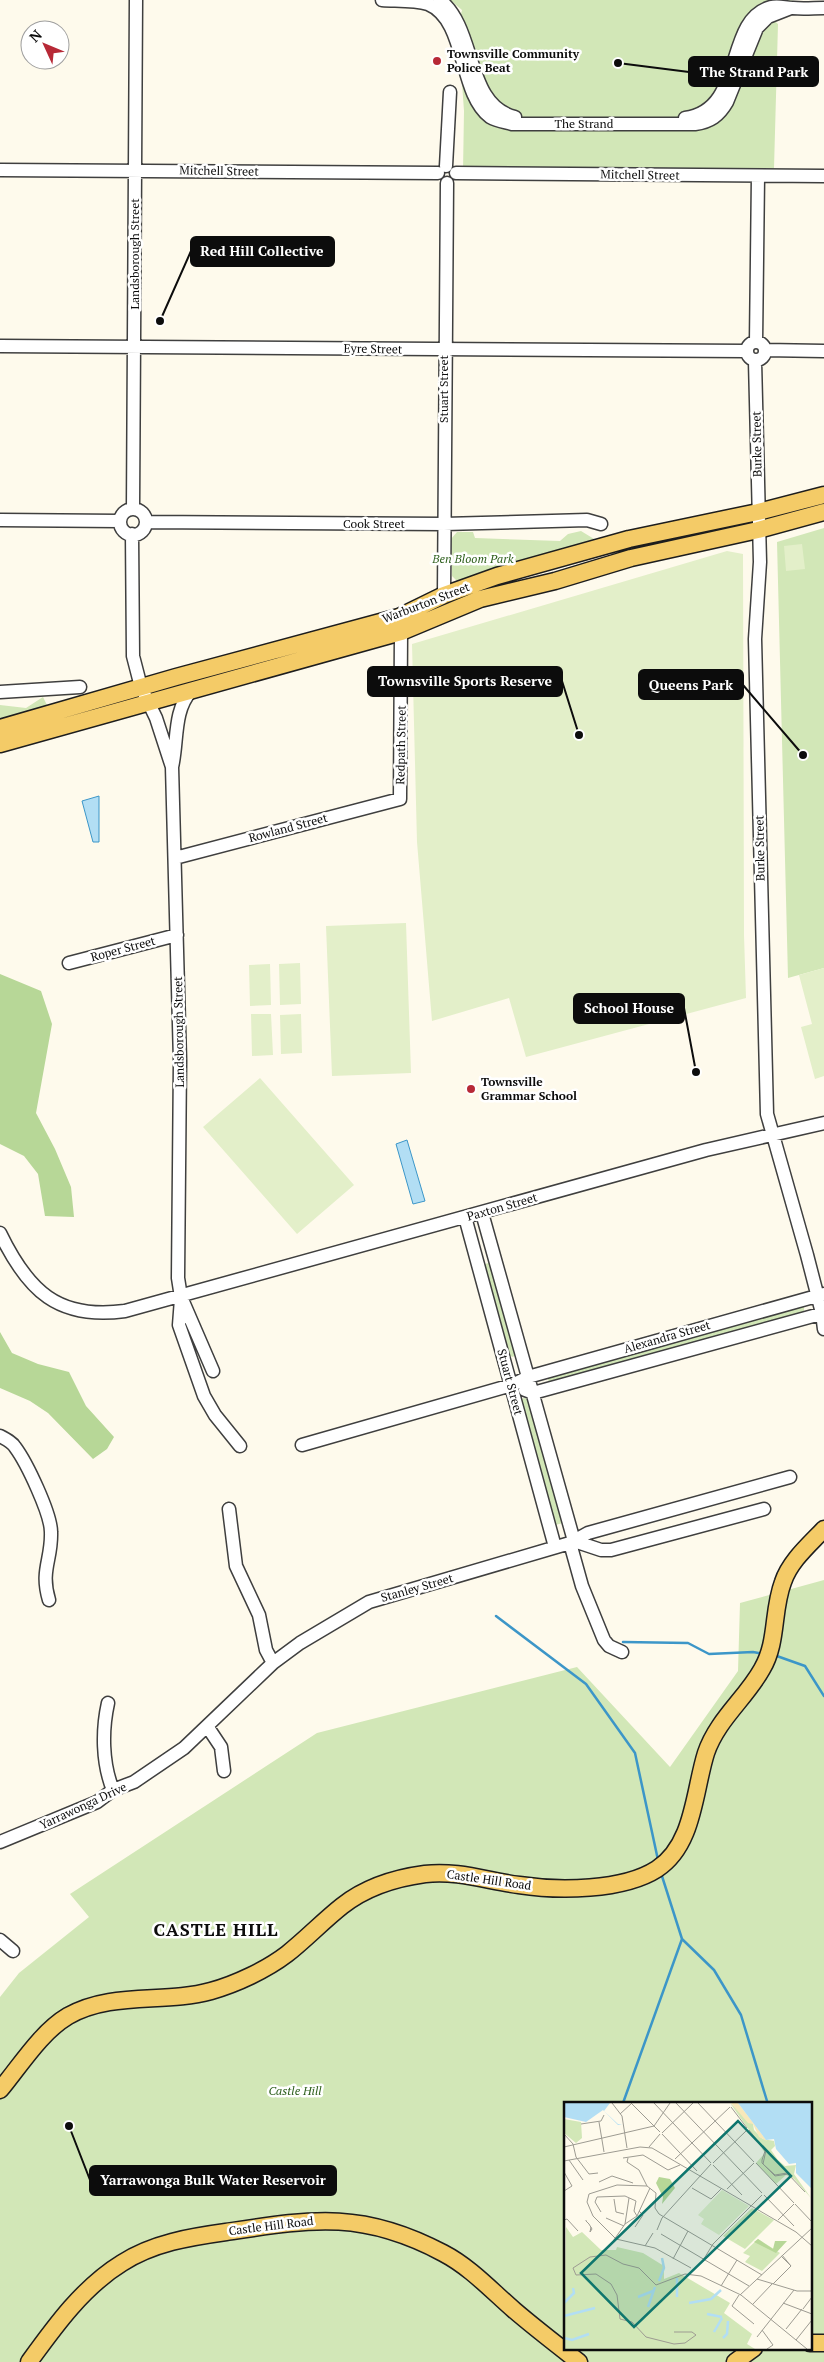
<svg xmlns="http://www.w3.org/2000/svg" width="824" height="2362" font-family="'PT Serif',serif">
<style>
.green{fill:#d2e7b7;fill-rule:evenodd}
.forest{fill:#b7d797}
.pitch{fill:#e3efc9}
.water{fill:#b2def4;stroke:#3c96c8}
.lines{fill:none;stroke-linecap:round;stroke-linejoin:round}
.stream{stroke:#3c96c8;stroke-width:2.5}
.minor-casing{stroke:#3f3f3f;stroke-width:15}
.major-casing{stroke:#1d1d1d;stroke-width:19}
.minor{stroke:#fff;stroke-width:12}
.major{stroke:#f4cb67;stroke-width:16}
.poi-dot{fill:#b72936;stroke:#fff;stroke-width:2}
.labels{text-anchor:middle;stroke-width:5;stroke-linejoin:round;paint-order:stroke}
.poi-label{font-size:12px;font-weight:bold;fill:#0c0c0c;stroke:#fff;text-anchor:start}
.street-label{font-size:12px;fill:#0c0c0c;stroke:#fff}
.park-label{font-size:12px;font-style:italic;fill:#30611f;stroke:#fff}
.district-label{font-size:18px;font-weight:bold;letter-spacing:1px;fill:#0c0c0c;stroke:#fff}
.inset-river{fill:none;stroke:#b2def4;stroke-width:2.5}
.inset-road{fill:none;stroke:#9d9b92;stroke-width:1}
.view{fill:#0f766e;fill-opacity:0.15;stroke:#0f766e;stroke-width:2.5}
.inset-edge{fill:none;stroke:#0c0c0c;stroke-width:2.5}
.leader{fill:none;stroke:#0c0c0c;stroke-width:2}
.callout-dot{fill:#0c0c0c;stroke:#fff;stroke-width:2}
.callout{fill:#0c0c0c;stroke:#0c0c0c;stroke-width:2}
.callout-label{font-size:14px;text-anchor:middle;font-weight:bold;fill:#fff}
</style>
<rect width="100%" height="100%" fill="#fefaec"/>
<path class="green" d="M450 0H794L760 8 778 24 774 168 463 171 464 111 458 27 462 10Z
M824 528V968L788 978 777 542Z
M581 531 599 542 460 584 452 576 451 539 457 532H473L475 538 560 541 568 534Z
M43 697 48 707 0 720V705L26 708Z
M492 1262 517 1353 513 1357 507 1355 482 1265Z
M802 1305 804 1307V1313L550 1386 547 1376Z
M524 1398 529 1399 563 1523 555 1525 521 1399Z
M824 1580V2362H0V1997L19 1973 89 1917 70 1894 317 1733 577 1667 670 1767 738 1671 740 1603ZM565 2103H810V2348H565Z"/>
<path class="forest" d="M0 974 41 991 52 1024 36 1113 55 1149 71 1187 74 1217 45 1216 38 1174 24 1156 0 1144Z
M0 1332 12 1353 38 1364 69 1372 86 1406 114 1437 107 1449 93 1459 48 1413 30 1401 0 1388Z"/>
<path class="pitch" d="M802 544 805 569 786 571 784 546Z
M727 551 743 554 744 935 746 998 526 1057 509 998 432 1021 417 842 412 644Z
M406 923 411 1073 332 1076 326 926Z
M300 963 301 1004 280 1005 279 964Z
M270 964 271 1005 250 1006 249 965Z
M824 968V1076L815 1079 801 1027 812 1024 799 975Z
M251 1014H271L273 1055 252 1056Z
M301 1014 302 1053 281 1054 280 1015Z
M260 1078 354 1185 297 1234 203 1127Z"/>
<path class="water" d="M99 796V842H93L82 801Z
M407 1140 425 1201 413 1204 396 1144Z"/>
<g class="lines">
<path class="stream" d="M496 1616 586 1684 635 1753 658 1860
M623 1642 688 1643 709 1654 753 1652 764 1654
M774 1655 805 1666 824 1696
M661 1873 682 1939 714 1970 741 2015 767 2101
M623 2103 682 1939"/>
<defs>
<path id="minor" d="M382 0C396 1 414 0 428 4 467 20 458 93 490 117 497 121 505 122 512 124H695C710 122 719 116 727 102L757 28 768 17 791 8
M440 0C477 29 465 105 515 117
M685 118C746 110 723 20 771 7 779 5 785 8 793 8 803 9 814 8 824 8
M446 166 450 92
M0 170 438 173
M456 173 824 176
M747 351a9 9 0 1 1 18 0a9 9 0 1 1-18 0Z
M756 342 758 176
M0 346 746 351
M765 350 824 351
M755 361 760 562 755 639 767 1114 807 1255 822 1313 824 1329
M133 509 136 0
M120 522a13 13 0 1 1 26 0a13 13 0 1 1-26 0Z
M0 520 120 521
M146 522 444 524 587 520 601 524
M132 534 133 656 141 687 156 718 172 767 180 1061 178 1278 181 1297 213 1371
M444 595 447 183
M0 692 80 687
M172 767C178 742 173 711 191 691
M175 858 400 799 401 632
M69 963 177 935
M482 1213 574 1541 601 1550H611L764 1509
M465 1217 555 1547
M0 1233C28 1291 58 1320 125 1311L706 1150 824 1123
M181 1299 179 1325 204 1396 215 1415 240 1446
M525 1390 533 1393 824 1313
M0 1436C6 1439 12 1442 15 1447 27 1463 51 1514 51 1532 52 1560 40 1570 49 1600
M302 1445 512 1385 528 1377 824 1294
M229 1509 236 1566 259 1615 266 1650 273 1663
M570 1543 582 1586 604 1640 609 1646 622 1652
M108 1703C102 1730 102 1763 113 1790
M207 1726 221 1747 224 1771
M0 1842 97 1802 113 1790 134 1782 184 1748 273 1663 300 1643 369 1602 570 1543 588 1533 790 1477
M0 1940 13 1951"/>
<path id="major" d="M0 728 176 677 399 617 444 595 497 576 629 539 758 512 824 495
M0 744 401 632 480 599 555 581 631 558 758 530 824 512
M0 2090C20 2066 41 2032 68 2016 112 1991 164 2004 211 1991 236 1984 266 1970 287 1954 306 1939 323 1921 342 1906 366 1887 395 1878 425 1874 457 1870 488 1881 519 1885 558 1891 623 1891 657 1869 694 1845 694 1791 706 1753 717 1720 746 1698 762 1669 778 1642 772 1611 783 1582 790 1561 809 1545 824 1529
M810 2343H824
M29 2362C55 2326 83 2287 122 2263 153 2243 190 2237 226 2232 312 2219 362 2210 443 2253 470 2267 491 2290 514 2310 535 2328 557 2345 579 2362
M735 2362 754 2348"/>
</defs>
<use href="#minor" class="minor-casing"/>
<use href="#major" class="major-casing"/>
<use href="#minor" class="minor"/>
<use href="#major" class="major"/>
</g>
<g class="poi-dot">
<circle cx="437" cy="61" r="5"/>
<circle cx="471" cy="1089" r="5"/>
</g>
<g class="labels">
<g class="poi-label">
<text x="447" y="58">Townsville Community<tspan x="447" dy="14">Police Beat</tspan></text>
<text x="481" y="1086">Townsville<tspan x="481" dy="14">Grammar School</tspan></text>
</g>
<g class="street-label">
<text x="584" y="128">The Strand</text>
<text transform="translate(219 171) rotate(1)" y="4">Mitchell Street</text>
<text transform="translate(640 175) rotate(1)" y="4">Mitchell Street</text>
<text transform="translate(135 254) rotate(-90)" y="4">Landsborough Street</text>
<text transform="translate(373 349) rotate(1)" y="4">Eyre Street</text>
<text transform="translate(444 389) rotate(-90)" y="4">Stuart Street</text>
<text transform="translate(757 444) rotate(-91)" y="4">Burke Street</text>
<text x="374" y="528">Cook Street</text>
<text transform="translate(426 603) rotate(-21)" y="4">Warburton Street</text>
<text transform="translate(401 745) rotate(-89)" y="4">Redpath Street</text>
<text transform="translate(288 828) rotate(-15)" y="4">Rowland Street</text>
<text transform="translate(760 848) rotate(-91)" y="4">Burke Street</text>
<text transform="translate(123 949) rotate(-15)" y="4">Roper Street</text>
<text transform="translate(179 1032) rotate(-91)" y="4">Landsborough Street</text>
<text transform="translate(502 1207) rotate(-16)" y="4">Paxton Street</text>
<text transform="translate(667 1337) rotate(-16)" y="4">Alexandra Street</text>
<text transform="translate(510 1382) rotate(75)" y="4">Stuart Street</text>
<text transform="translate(417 1588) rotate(-16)" y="4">Stanley Street</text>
<text transform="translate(83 1806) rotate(-25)" y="4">Yarrawonga Drive</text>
<text transform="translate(489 1880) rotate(8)" y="4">Castle Hill Road</text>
<text transform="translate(271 2226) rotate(-7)" y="4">Castle Hill Road</text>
</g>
<g class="park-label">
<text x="473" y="563">Ben Bloom Park</text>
<text x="295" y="2095">Castle Hill</text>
</g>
<g class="district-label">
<text x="216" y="1936">CASTLE HILL</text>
</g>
</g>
<g transform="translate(564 2102)">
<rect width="248" height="248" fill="#fefaec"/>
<path d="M166 1 189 22 190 28 199 37 210 39 211 44 207 48 214 58 221 64 232 63 230 72 247 96 230 77 222 73 212 82 192 61 201 51ZM0 17 17 20 18 36 12 41 0 31ZM188 106 210 118 181 147 159 134ZM2 125 9 135 18 130 37 148H52L53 145 79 151 100 164V177L115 171 166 201 160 211 188 232 183 242 191 247H0ZM194 137 216 151 198 169 181 160 186 154 179 151Z" fill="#d2e7b7"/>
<path d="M95 75 106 77 111 86 98 102 99 95 92 81ZM194 137 209 147 211 139H223L212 151 190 140Z" fill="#b7d797"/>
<path d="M167 1H174L203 39 195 35 189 22 184 21Z" fill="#f8e8ba"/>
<path d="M158 88 185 104 155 133 137 122 140 117 134 113Z" fill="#e3efc9"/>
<path d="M0 1H46L40 9 54 22H58L54 23 39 8 22 20 0 15ZM174 1H247V86L232 71V61L225 62 212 47 210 37 202 38Z" fill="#b2def4"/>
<path class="inset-river" d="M95 179 100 166 98 156M74 195 89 189M113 195V176M0 201 10 191 9 186M125 201 147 197 157 188M84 205 91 185M143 212 158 215M0 214 31 206M150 230 158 216M0 236 8 238 25 232M159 236 163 232 164 219"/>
<path class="inset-road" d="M48 1 58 14 63 46M67 1 96 30M90 1 147 61M112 1 198 91M134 1 190 60M167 5 183 26M56 12 68 1M35 20 40 50M17 22 37 19 40 13M185 28 196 42M98 31 129 1M0 32 9 42 12 55 25 72 34 71M98 32 133 69M0 45 90 24 106 1M85 45 96 32M59 56 79 53 104 68 116 63M64 56 63 60 75 68 83 84M111 57 166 5M5 58 19 78M0 59 76 45 88 46 232 130 248 144M149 61 183 28M192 61 230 101M149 63 178 93M0 70 8 84 0 89M224 72 211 74 198 61V58L201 49 196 42 202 48 199 62 211 73 223 71 241 90M35 80 48 74 69 81M128 86 147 97 158 86M163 87 190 61M200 93 230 124M50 97 52 110 60 112M231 102 248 120M37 110 31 100 33 95 61 94 72 99 70 109 73 114M42 116 60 124M0 118 3 117 14 129M22 118V119L25 122 28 127 26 130 27 125M214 118 230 102M61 122 65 96M71 125 79 113 75 109M93 128 98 116 147 62M97 132 185 184M81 144 89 131M45 145 61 122 73 114 86 86M217 154 227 164 218 153M109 157 124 129M138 160 149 142 198 93M127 166 91 146 52 137 29 114 23 100 25 92 53 83 83 84 92 91 91 106 95 112 198 173M193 177 233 189H248M209 182 227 164M157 184 173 158M175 193 168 204 190 222M176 193 248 126M219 201 248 212M189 202 208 182M239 207 248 195M222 227 238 207M198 228 209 243 203 247M110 230H128L132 233 121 241 110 242 82 235 68 220 56 217 53 193 47 182 32 172 12 173 9 166 26 155 42 153 59 162 75 166 92 183 121 172 137 174 177 193 243 247M193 235 230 188M232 238 248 218"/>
<path class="view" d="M174 19 227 74 70 225 17 171Z"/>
<rect width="248" height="248" class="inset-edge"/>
</g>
<path class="leader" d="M618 63L689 72M160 321L191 251M579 735L562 681M803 755L743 685M696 1072L684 1008M69 2126L90 2180"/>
<g class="callout-dot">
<circle cx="618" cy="63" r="5"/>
<circle cx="160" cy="321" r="5"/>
<circle cx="579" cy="735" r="5"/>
<circle cx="803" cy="755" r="5"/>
<circle cx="696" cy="1072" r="5"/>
<circle cx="69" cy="2126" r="5"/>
</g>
<g class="callout">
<rect x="689" y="57" width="129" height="29" rx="5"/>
<rect x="191" y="237" width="143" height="29" rx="5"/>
<rect x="368" y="667" width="194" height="29" rx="5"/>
<rect x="639" y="670" width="104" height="29" rx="5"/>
<rect x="574" y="994" width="110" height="29" rx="5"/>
<rect x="90" y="2166" width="246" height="29" rx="5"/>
</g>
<g class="callout-label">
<text x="754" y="77">The Strand Park</text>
<text x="262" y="256">Red Hill Collective</text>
<text x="465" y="686">Townsville Sports Reserve</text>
<text x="691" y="690">Queens Park</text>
<text x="629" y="1013">School House</text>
<text x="213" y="2185">Yarrawonga Bulk Water Reservoir</text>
</g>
<g transform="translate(45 45) rotate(314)"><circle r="24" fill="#ffffff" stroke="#9e9e9e"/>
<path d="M0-4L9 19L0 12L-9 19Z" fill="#b72936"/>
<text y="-8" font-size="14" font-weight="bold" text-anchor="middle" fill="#0c0c0c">N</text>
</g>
</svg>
